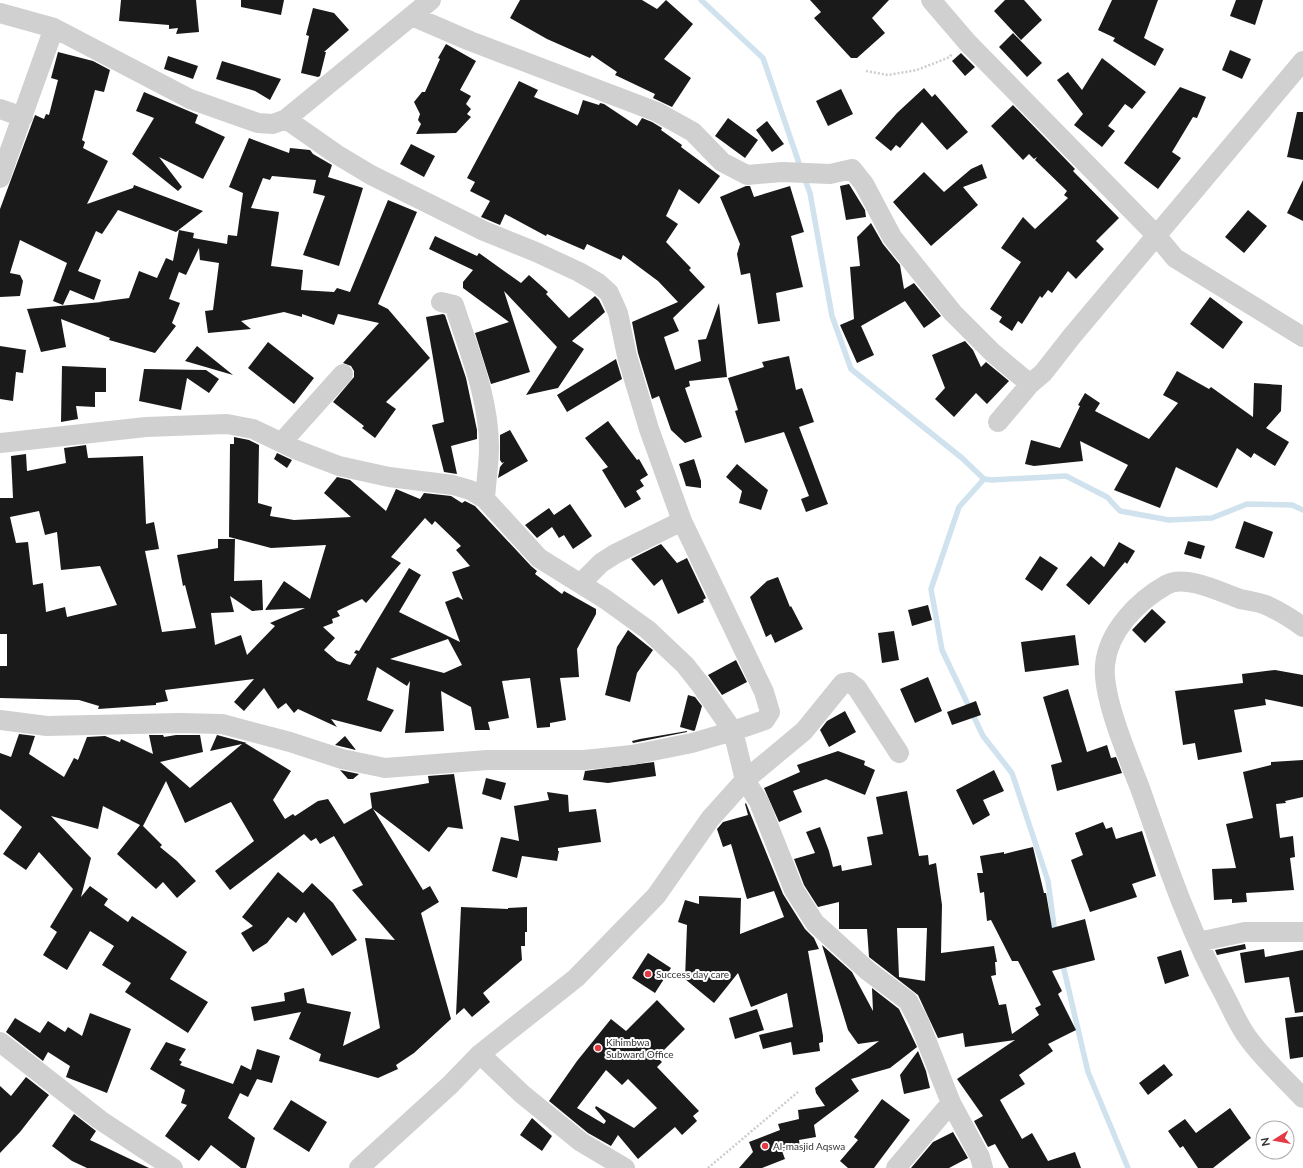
<svg xmlns="http://www.w3.org/2000/svg" width="1303" height="1168" font-family="Lato,sans-serif">
<style>
.lines{fill:none;stroke-linecap:round;stroke-linejoin:round}
.stream{stroke:#cfe2ee;stroke-width:5.5}
.building{fill:#1a1a1a;fill-rule:evenodd}
.path{stroke:#cdcdcd;stroke-width:2.5;stroke-dasharray:2 2;stroke-linecap:butt}
.street{stroke:#d0d0d0;stroke-width:20}
.poi-dot{fill:#e63946;stroke:#fff;stroke-width:1.5}
.labels{text-anchor:middle;stroke-width:4;stroke-linejoin:round;paint-order:stroke}
.poi-label{font-size:10px;fill:#333;stroke:#fff;text-anchor:start}
</style>
<rect width="100%" height="100%" fill="#fff"/>
<g class="lines">
<path class="stream" d="M701 0 763 58 801 169
M804 177 810 193 832 316 851 369 962 458 984 479 992 480 1066 476 1107 497 1120 511 1169 520 1212 518 1247 504 1292 505 1303 510
M984 479 959 507 931 589 942 650 983 736 1012 773 1048 881 1055 933
M1062 961 1088 1072 1128 1168"/>
</g>
<path class="building" d="M121 0H196L199 32 176 34 178 28 169 29V25L119 21Z
M241 0H284L281 15 241 7Z
M520 0H642L657 9 666 0 693 24 664 59 691 78 672 107 653 98 655 94 615 75 617 72 592 55 590 58 547 39 510 18Z
M810 0H889L872 18 885 33 857 58H851L814 18 821 12Z
M1005 0H1024L1042 20 1021 40 994 11Z
M1112 0H1158L1144 38 1164 49 1155 66 1113 41 1115 38 1098 30Z
M1236 0H1263L1255 25 1230 16Z
M313 8 334 13 349 30 324 52H326L320 76 318 77 301 73 309 36 306 35Z
M1013 33 1042 63 1027 77 999 47Z
M446 44 476 61 460 90 471 96 466 104 471 109 467 114 471 117 456 133 416 134 421 124 418 120 420 114 414 102 422 92H425L440 59 438 58Z
M1230 50 1251 59 1242 79 1222 70Z
M58 52 93 61 110 70 104 92 95 90 82 140 85 142 83 148 108 161 87 204 133 188 134 185 203 211 176 232 118 210 102 234 96 231 78 271 101 280 94 300 70 290 63 305 53 301 67 263 20 240 10 273 20 275 23 281 20 296 0 297V209L35 115 44 119 46 114 49 115 58 80 51 78Z
M961 53 975 67 965 76 952 61Z
M168 56 198 66 193 79 164 69Z
M1102 58 1146 92 1132 109 1125 104 1108 126 1115 131 1102 147 1074 125 1083 114 1057 80 1068 72 1082 90Z
M222 61 281 79 270 100 255 91 216 79Z
M519 81 538 90 534 97 578 115 583 100 599 105 600 103 604 104 637 126 642 118 652 122 662 128 661 130 682 145 681 147 720 176 699 204 679 189 666 216 678 224 666 242 691 268 689 270 705 287 673 318 679 331 664 337 675 370 701 361 698 340 706 339 719 303 727 377 689 381 690 386 685 388 702 437 685 443 671 430 659 396 652 399 638 353 632 322 678 302 658 281 623 255 621 260 587 244 584 250 547 234 546 236 505 214 500 225 481 217 490 201 470 191 475 182 467 178Z
M1180 87 1206 97 1197 118 1193 117 1172 152 1181 158 1158 189 1124 163Z
M924 88 932 97 935 94 968 132 947 150 922 122 900 148 896 145 891 151 875 138 897 113Z
M841 89 853 114 828 126 816 101Z
M144 92 198 115 195 123 225 137 203 179 159 157 182 187 178 191 132 154 154 118 136 111Z
M1013 105 1075 169 1073 171 1119 218 1096 241 1104 249 1076 279 1068 271 1052 293 1048 290 1042 298 1040 296 1022 324 1018 321 1012 331 999 322 1002 317 990 309 1021 262 1001 248 1023 217 1035 229 1068 198 1064 195 1067 191 1035 160 1037 157 1034 159 1029 154 1023 160 991 126Z
M1297 112H1303V160L1287 157Z
M728 118 758 140 745 158 715 136Z
M767 121 784 144 772 152 756 130Z
M249 138 289 153 290 148 310 150 313 154 332 165 328 177 363 188 339 266 303 255 325 196 313 193 316 180 272 176 270 180 263 178 251 208 279 212 271 266 303 270 301 290 334 292 337 288 350 292 388 200 417 212 378 304 388 309 430 358 386 402 396 409 375 438 362 428 364 426 333 402 354 377V371L351 366 343 363 379 323 338 314 334 325 302 314V317L284 312 241 321 251 329 208 333 205 311 213 310 219 263 200 260 199 248 186 275 179 272 169 299 180 303 172 323 176 326 155 353 109 340 110 338 61 319 66 347 41 352 27 309 102 302H99L129 298 139 271 157 278 166 258 173 261 179 230 194 233 193 238 227 244 228 235 237 236 243 193 229 187Z
M411 144 435 156 424 177 400 164Z
M982 164 987 178 963 187 978 205 931 246 893 202 924 172 944 192 971 169Z
M1303 180V221L1287 213Z
M849 184 865 210 866 217 846 220 840 186Z
M746 186H750L754 197 790 186 804 232 791 236 803 287 776 293 780 321 758 324 750 273 741 275 737 254 740 244 720 197Z
M1248 210 1267 226 1244 253 1225 237Z
M871 223 883 244 900 265 904 289 914 283 941 316 924 328 905 301 861 326 874 355 857 363 840 325 854 319 850 267 860 266 857 237Z
M435 236 477 256 479 253 521 283 529 275 548 292 546 294 569 318 595 296 599 300 605 312 572 341 584 349 558 388 526 395 557 347 504 291 530 372 491 384 475 333 509 322 463 288V282L473 270 429 249Z
M1210 297 1243 322 1223 349 1190 324Z
M443 314 445 315 466 378 477 430V439L451 446 457 474 444 472 432 425 444 422 426 317Z
M965 341 973 350 981 367 986 362 1009 381 987 404 976 393 954 417 935 399 945 388 932 355Z
M268 342 314 378 294 404 248 368Z
M0 346 26 350 23 373 16 372 13 401 0 399Z
M197 346 233 375 185 361Z
M789 356 796 390 802 388 814 422 799 427 828 504 806 512 801 499 809 496 784 432 745 443 735 411 738 410 728 378 764 367 762 362Z
M616 359 622 379 567 412 557 395Z
M62 366 106 368V392H95V407L76 406 78 419 61 422Z
M144 369 206 370 219 379 209 393 187 378 181 410 139 401Z
M1177 371 1209 389 1211 387 1253 417 1254 383 1282 385 1281 411 1266 428 1289 442 1275 466 1254 453 1251 458 1237 448 1217 488 1176 467 1160 508 1114 490 1128 465 1080 441 1083 461 1034 466 1025 464 1031 440 1060 448 1080 406 1078 405 1085 393 1100 403 1095 411 1149 439 1178 403 1163 395Z
M608 421 637 460 639 459 648 475 640 480 644 486 636 491 641 499 625 508 602 470 608 467 585 438Z
M510 430 528 461 498 478 500 467 504 462 502 463 500 460V435Z
M234 437 249 440 259 445 258 503 272 507 270 516 294 520 351 517 324 493 337 477 350 480 386 511 396 489 420 499 424 493 451 496 462 503 465 501 475 506 531 566 537 571 535 574 562 594 564 591 596 609V614L577 649 579 677 560 678 566 720 550 723V727L537 728 530 678 502 681 509 718 488 722 490 730H475L471 707 441 691 444 731 405 733 410 681 407 686 377 667 367 700 394 710 381 732 331 719 337 727 298 709 294 713 286 703 278 709 264 688 244 711 234 702 254 679 165 690 168 701 156 703V705L98 709 99 706 79 700 0 698V666H7V634H0V498H13L11 456 26 454 27 471 66 463 64 448 86 445 88 458 143 456 146 524 154 522 159 549 145 551 162 632 196 628 185 585 183 586 177 555 218 548V539H235L234 581 262 580 263 610 252 611 230 596 234 612 211 613 215 645 241 635 247 655 275 626 270 623 305 608 265 610 284 581 310 599 326 545 271 548 229 537 230 444H234ZM39 511 45 535 57 532 61 570 100 566 117 605 67 617 65 607 46 612 43 583 33 585 28 542 16 543 10 517ZM425 518 432 525 435 521 461 546 456 550 470 566 452 572 463 600 458 597 445 602 460 642 399 612 421 575 409 568 359 651 356 650 354 653 357 654 350 665 337 661 324 650 335 638 323 627 333 623 332 619 340 616 337 611 362 599 366 603 401 563 391 557ZM448 639 462 665 444 673 390 659Z
M277 453 292 460 287 468 274 459Z
M694 459 701 481V488L686 486 679 464Z
M737 464 768 490 761 510 739 503 742 491 726 477Z
M570 504 592 536 573 549 564 535 559 538 552 527 537 538 525 525 549 508 554 515Z
M1244 521 1273 532 1264 558 1235 548Z
M1188 541 1205 546 1201 559 1184 554Z
M1119 542 1135 551 1127 564 1125 562 1089 605 1066 585 1091 556 1104 567Z
M661 544 677 563 687 558 706 598 703 600 704 602 678 614 662 579 654 586 631 559Z
M1040 556 1058 568 1042 591 1025 579Z
M778 577 790 607 791 606 803 629 775 643 771 634 766 637 750 597 767 581Z
M928 605 932 620 912 626 908 610Z
M1152 609 1166 622 1145 643 1132 630Z
M628 630 653 650 637 673 630 702 605 695 617 647Z
M894 631 899 660 882 663 878 633Z
M1075 635 1079 665 1025 672 1021 642Z
M736 660 747 682 722 695 708 675Z
M1275 670 1303 675V707L1265 699 1266 705 1234 710 1242 752 1198 760 1195 743 1183 745 1175 691 1243 683 1242 674Z
M928 677 942 711 915 723 900 689Z
M1068 689 1087 752 1107 745 1111 758 1116 757 1122 773 1057 791 1051 765 1062 762 1043 697Z
M688 695 695 697 702 706 695 730 694 731 680 727Z
M976 701 981 715 952 725 947 712Z
M845 711 856 732 829 747 820 730 827 721Z
M687 731V732L633 743 632 741 640 739Z
M19 734 35 736 29 754 64 777 74 758 78 760 87 737 105 736 120 742 121 739 153 754 149 735H163L164 737 176 735H200L203 752 160 762 190 788 242 744 210 751 217 735 247 743H245L291 771 273 800 285 819 293 814 295 816 318 801 328 799 344 824 372 808 370 793 429 783 428 776 454 774 463 829 448 827 429 852 373 809 423 890 430 886 439 902 421 913 451 1019 414 1053 396 1065 398 1069 378 1078 319 1061 321 1054 289 1039 301 1012 254 1021 251 1007 285 1001 284 993 304 988 307 1003 351 1012 343 1046 380 1028 365 938 395 940 352 890 363 885 334 836 320 844 316 838 311 841 304 834 230 890 215 871 254 841 231 802 185 823 166 781 143 826 142 825 162 845 160 847 177 861 196 881 177 898 163 882 156 889 117 854 140 825 103 806 98 829 51 816 91 858 81 897 90 886 108 899 104 905 128 922 132 916 187 952 170 979 208 1002 188 1033 125 992 131 983 102 965 114 946 90 931 67 970 43 955 57 932 50 927 73 889 39 852 26 870 3 854 22 827 0 809V753L11 757Z
M345 736 356 750 335 745Z
M838 751 865 761 864 765 875 770 865 795 826 779 793 791 802 812 779 822 764 788 800 772 797 765Z
M1303 760V797L1285 801 1286 803 1276 804 1280 838 1293 836 1295 857 1290 858 1294 890 1246 893 1247 902 1232 903V899L1214 900 1212 869 1236 868 1226 824 1253 818 1243 772 1271 765V762Z
M654 762 656 776 608 783 583 780 585 771Z
M340 770 359 774 353 779H348Z
M994 770 1004 791 983 800 990 815 973 825 956 790Z
M486 778 506 783 501 800 482 794Z
M907 791 919 856 928 855 929 865 936 863 942 905 941 953 994 946 997 962H995L996 975 991 976 999 1005 1006 1004 1012 1034 1039 1015 1035 1008 1041 1005 1018 961H1012L991 920 987 921 984 892 980 893 977 873H983L980 856 1004 852V854L1033 847 1044 893H1046L1052 928 1085 919 1095 960 1052 971 1062 991 1058 994 1076 1030 1048 1044 1053 1051 1019 1075 1025 1084 1000 1100 1022 1139 1032 1133 1048 1161 1075 1152 1081 1168H1009L995 1144 988 1147 974 1121 983 1116 957 1079 1015 1040 965 1047 963 1033 938 1038 918 995 869 957 867 929H839V902L818 907 804 885 794 859 815 853 806 832 820 827 829 851 833 867 841 865 842 871 872 865 867 837 883 834 876 797ZM897 928H927L925 981 899 977Z
M547 792 568 795 569 812 596 809 601 842 558 848V851H559L557 861 522 856 517 878 492 871 501 837 519 841 514 806 549 800Z
M746 803 783 894 805 929 814 938 819 949 808 951 823 1036V1042L819 1043 820 1051 793 1055 791 1042 763 1049 759 1035 793 1027 787 993 751 1007 738 973 714 1003 685 979 687 925 678 922 685 900 699 904V896L741 898 740 934 784 917 774 891 747 899 731 844 723 847 717 829 723 822 748 815 745 804Z
M1103 822 1106 829 1112 827 1116 839 1142 831 1156 876 1132 884 1137 897 1090 912 1071 860 1083 855 1075 833Z
M278 872 303 893 312 883 333 903 357 940 332 956 304 912 296 923 288 917 267 943 253 952 241 933 253 926 242 917Z
M461 907 508 909V908L527 907V932H525V946H521L522 960 483 993 490 1002 472 1017 464 1008 456 1015Z
M1245 944 1246 949 1217 955 1215 950Z
M822 945 852 972 873 1011 872 988 899 1009 917 1047 890 1068 851 1079 859 1091 814 1125 816 1137 799 1140 800 1147 782 1151 785 1159 762 1168H739L753 1152 749 1142 780 1130 778 1124 799 1119 798 1110 825 1106 816 1093 815 1088 879 1041 858 1044 848 1030Z
M1264 949 1265 957 1303 950V1012L1295 1013 1289 977 1245 983 1240 953Z
M1181 950 1189 976 1165 984 1157 957Z
M648 953 671 968 655 993 632 978Z
M657 1000 685 1029 657 1057 662 1062 657 1067 699 1111 693 1116 697 1121 682 1135 675 1127 638 1159 618 1135 611 1146 588 1133 549 1101 577 1061 611 1019 626 1031ZM606 1070 622 1085 628 1079 657 1108 634 1128 596 1106 595 1108 606 1121 604 1124 577 1108Z
M757 1009 764 1030 735 1039 729 1018Z
M90 1013 131 1029 107 1093 66 1077 70 1066 48 1052 43 1061 6 1032 15 1018 40 1033 48 1021 65 1032 68 1027 82 1036Z
M1303 1016V1057L1290 1059 1285 1018Z
M166 1042 186 1049 179 1060 182 1062 180 1065 233 1084 241 1065 251 1070 257 1049 280 1056 272 1083 257 1079 248 1097 240 1093 228 1118 255 1138 246 1168H241L211 1145 199 1161 165 1136 187 1105 181 1103 185 1090 150 1069Z
M918 1051 926 1071 930 1088 904 1094 900 1075Z
M1164 1064 1173 1075 1148 1095 1139 1083Z
M26 1077 49 1095 20 1132 0 1153V1086L11 1096Z
M882 1099 910 1120 874 1168H848L840 1161 858 1140 854 1137Z
M291 1100 327 1122 309 1152 273 1129Z
M1230 1108 1251 1138 1213 1168H1198L1183 1146 1180 1148 1168 1131 1185 1119 1196 1133Z
M74 1114 96 1131 90 1140 149 1168H87L72 1161 52 1146Z
M532 1118 552 1136 542 1151 520 1135Z
M953 1132 968 1158 949 1168H911L933 1142Z"/>
<g class="lines">
<path class="path" d="M866 71 888 75 917 70 950 57 952 53
M708 1168 798 1092"/>
<path class="street" d="M931 0 967 42 1156 235 1175 258 1303 337
M0 13 54 28 190 99 258 123 273 124 286 119 431 0
M412 16 470 41 657 112 693 132 722 162 747 175 782 172 830 174 852 169 864 184 892 237 953 313 993 353 1030 384
M0 109 23 117
M0 178 54 28
M441 302 454 305C469 351 489 398 489 447 489 464 486 482 485 499
M998 422 1030 384 1043 373 1072 336 1303 61
M282 442 343 374
M0 443 146 427 227 424 253 429 297 450 339 466 389 477 453 485 470 490 485 499 539 558 605 599 648 630 685 665 700 684 733 731 745 780 759 802 794 890 815 923 868 971 908 1001 919 1022 951 1103 980 1157 983 1168
M581 583 601 563 615 554 682 521
M1303 627C1292 619 1281 612 1268 606 1260 602 1249 601 1240 599 1220 592 1185 574 1166 585 1138 601 1108 631 1105 665 1102 697 1128 757 1140 788 1165 859 1189 931 1225 996 1232 1010 1239 1026 1248 1038 1264 1060 1285 1079 1303 1098
M0 720 47 726 179 723 222 724 290 742 342 759 385 768 487 760H584L632 755 692 743 733 731 765 720 770 712 764 692 682 521 649 429 627 356 618 313 609 293 598 283 579 272 536 252 484 231 371 175 336 154 286 119
M1198 942 1245 932H1303
M0 1042 100 1120 173 1168
M480 1054 522 1094 581 1142 625 1168
M359 1168 450 1085 480 1054 576 978 656 896 710 819 745 780 804 731 843 683 849 682 857 688 899 753
M896 1168 951 1103"/>
</g>
<g class="poi-dot">
<circle cx="648" cy="974" r="4"/>
<circle cx="598" cy="1048" r="4"/>
<circle cx="765" cy="1146" r="4"/>
</g>
<g class="labels">
<g class="poi-label">
<text x="656" y="978">Success day care</text>
<text x="606" y="1046">Kihimbwa<tspan x="606" dy="12">Subward Office</tspan></text>
<text x="773" y="1150">Al-masjid Aqswa</text>
</g>
</g>
<g transform="translate(1275 1140) rotate(259)"><circle r="19" fill="#ffffff" stroke="#adadad"/>
<path d="M0-3L7 15L0 10L-7 15Z" fill="#e63946"/>
<text y="-6" font-size="11" font-weight="bold" text-anchor="middle" fill="#333333">N</text>
</g>
</svg>
